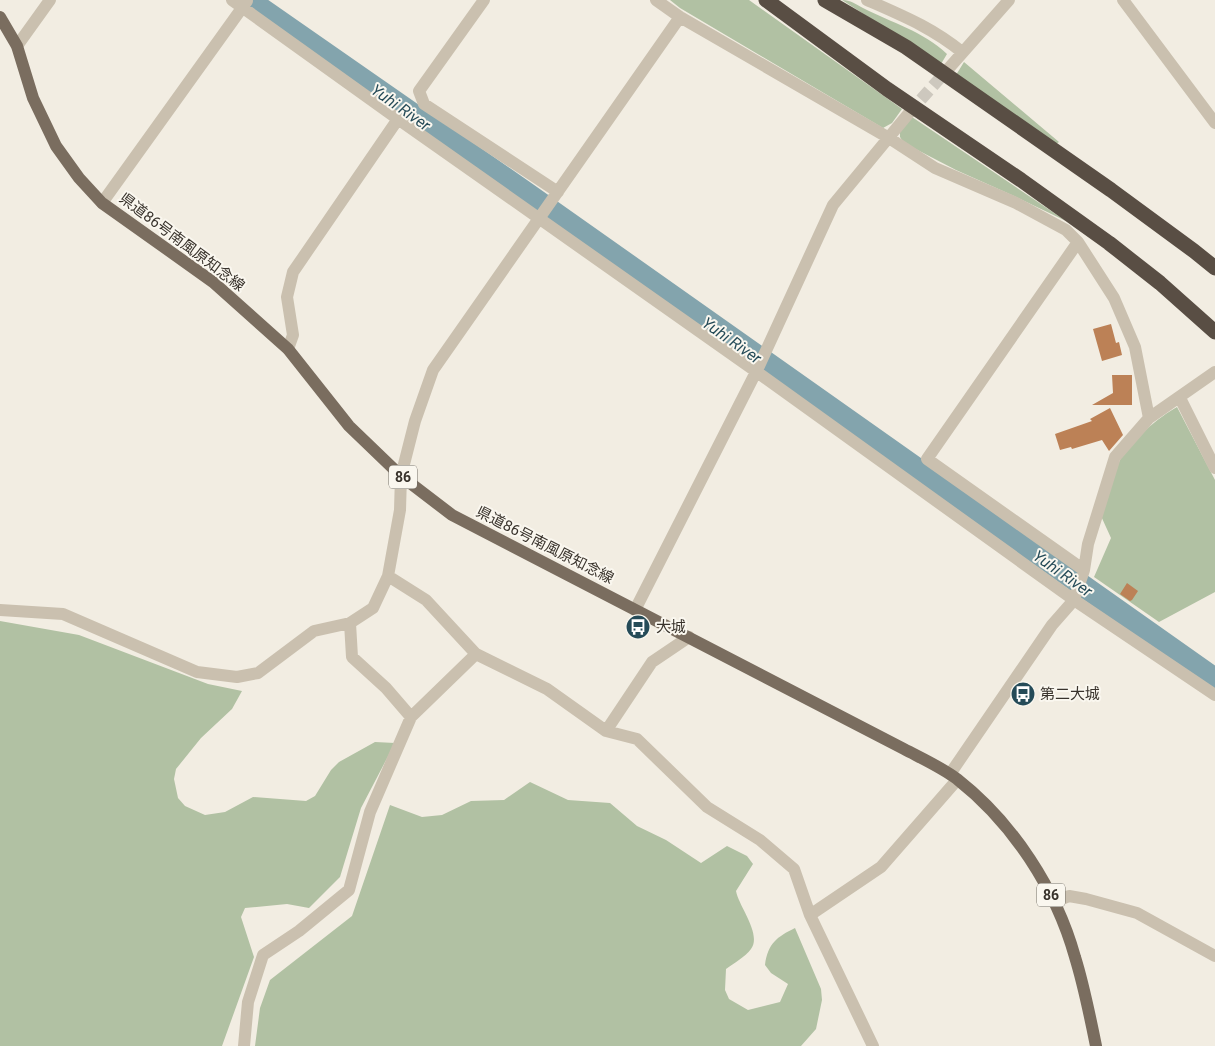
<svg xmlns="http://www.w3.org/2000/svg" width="1215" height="1046" font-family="Roboto,'Noto Sans JP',sans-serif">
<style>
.green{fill:#b1c1a3}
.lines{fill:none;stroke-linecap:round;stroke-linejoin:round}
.river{stroke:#83a4ad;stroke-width:22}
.building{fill:#bc8156}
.minor-tunnel{stroke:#cdc8be;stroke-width:12;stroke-dasharray:12 6;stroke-linecap:butt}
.minor{stroke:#cac0af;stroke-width:12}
.major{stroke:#7a6d5f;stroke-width:12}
.highway{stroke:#594e44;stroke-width:15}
.labels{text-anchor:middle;stroke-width:4;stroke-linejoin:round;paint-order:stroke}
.shield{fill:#faf7ef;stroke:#736e66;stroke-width:1}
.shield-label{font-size:14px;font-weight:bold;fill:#39332c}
.street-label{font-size:15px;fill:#39332c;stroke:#faf7ef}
.poi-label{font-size:15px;fill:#39332c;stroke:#faf7ef;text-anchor:start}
.water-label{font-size:16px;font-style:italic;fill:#254b58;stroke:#faf7ef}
</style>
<rect width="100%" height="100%" fill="#f2ede2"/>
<path class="green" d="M670 0H749L902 109 892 123 883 128 680 8Z
M842 0C851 0 855 4 863 8 892 23 923 31 947 54L941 64Z
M964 62 1059 142 1056 144 956 75Z
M912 117 1066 221 1014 196 956 170 904 143 900 137V131Z
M1177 407 1215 480V592L1159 622 1094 577 1111 538 1101 516C1107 499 1112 476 1120 460 1128 443 1160 416 1177 407Z
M0 621 79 635 208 684 242 691 232 709 201 738 176 769 174 779 178 798 185 806 205 815 225 812 253 797 306 801 315 796 331 770 339 762 375 742 395 743 361 808 340 877 309 908 287 904 245 908 241 917 254 957 222 1046H0Z
M530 782 568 800 610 803 637 826 666 840 701 863 727 846 747 856 753 864 736 891C739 907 762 934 751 949 745 957 734 963 726 969L725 990 729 999 748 1010 780 1002 788 984 771 973 765 965C768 943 777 937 795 928L821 989 822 1000 816 1029 801 1046H255L260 1008 270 980 352 916 390 805 422 817 442 815 471 801 504 800Z"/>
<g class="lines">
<path class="river" d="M249 0 525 192 1215 679"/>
</g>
<path class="building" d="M1111 324 1116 343 1119 342 1122 355 1102 361 1093 329Z
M1112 375H1132V405H1092L1113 393Z
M1110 408 1123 435 1109 451 1102 440 1072 449 1071 447 1060 450 1055 434 1092 421 1090 419Z
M1127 583 1138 591 1132 600 1130 601 1120 594Z"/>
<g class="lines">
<path class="minor-tunnel" d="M909 113 949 68"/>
<path class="minor" d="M232 0 398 119 757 372 1074 600 1215 695
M484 0 419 91 424 104 558 192
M656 0 680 17 889 138 935 168 1016 203 1066 230 1078 242 1114 298 1135 347 1149 418
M867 0C903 16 931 27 962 52
M1123 0 1215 123
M17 46 50 0
M949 68 1009 0
M102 203 247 1
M1078 242 927 459 1084 570
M288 349 293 335 287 297 293 272 398 119
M1180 398 1215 468
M388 576 426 600 476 654 547 689 606 731 637 739 707 807 760 840 794 869 810 915 873 1046
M0 610 63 614 197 672 237 677 258 673 314 631 350 623 373 608 388 576 400 510 401 476 415 421 433 370 680 17
M635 610 759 366 833 205 909 113
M350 623 352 657 386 688 411 717
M606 731 652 662 689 637
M950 774 1052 625 1074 600 1084 570 1088 544 1115 457 1149 418 1215 372
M1055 902 1069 896 1086 899 1137 913 1215 956
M810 915 881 867 957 780
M244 1046 248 1002 263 955 299 931 349 890 370 812 411 717 476 654"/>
<path class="major" d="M0 17 17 46 33 98 56 146 79 178 102 203 213 282 288 349 349 426 401 476 452 515 904 749C921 758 941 767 957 779 1013 823 1056 889 1075 957 1084 986 1090 1016 1096 1046"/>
<path class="highway" d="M766 0 887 89 1021 180 1109 243 1160 283 1215 332
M825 0 906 47 1111 190 1194 251 1215 268"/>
</g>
<defs>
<symbol id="bus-disc" viewBox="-11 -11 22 22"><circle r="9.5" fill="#254b58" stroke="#faf7ef"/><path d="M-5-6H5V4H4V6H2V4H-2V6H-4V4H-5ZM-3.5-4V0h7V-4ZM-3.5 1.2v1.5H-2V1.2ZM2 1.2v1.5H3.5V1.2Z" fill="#fff"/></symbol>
</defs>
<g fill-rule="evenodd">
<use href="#bus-disc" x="624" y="613" width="28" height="28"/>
<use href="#bus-disc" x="1009" y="680" width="28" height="28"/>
</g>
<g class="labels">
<g class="shield">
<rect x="389" y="465.5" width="28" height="23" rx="4"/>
<rect x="1037" y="883.5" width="28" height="23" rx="4"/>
</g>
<g class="shield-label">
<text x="403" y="482">86</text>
<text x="1051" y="900">86</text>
</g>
<g class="street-label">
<text transform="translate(182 242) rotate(37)" y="5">県道86号南風原知念線</text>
<text transform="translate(545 545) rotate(27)" y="5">県道86号南風原知念線</text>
</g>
<g class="poi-label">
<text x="656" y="632">大城</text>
<text x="1040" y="699">第二大城</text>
</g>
<g class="water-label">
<text transform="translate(401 107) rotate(35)" y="6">Yuhi River</text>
<text transform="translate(732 340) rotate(35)" y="6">Yuhi River</text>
<text transform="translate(1063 573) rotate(35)" y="6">Yuhi River</text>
</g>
</g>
</svg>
